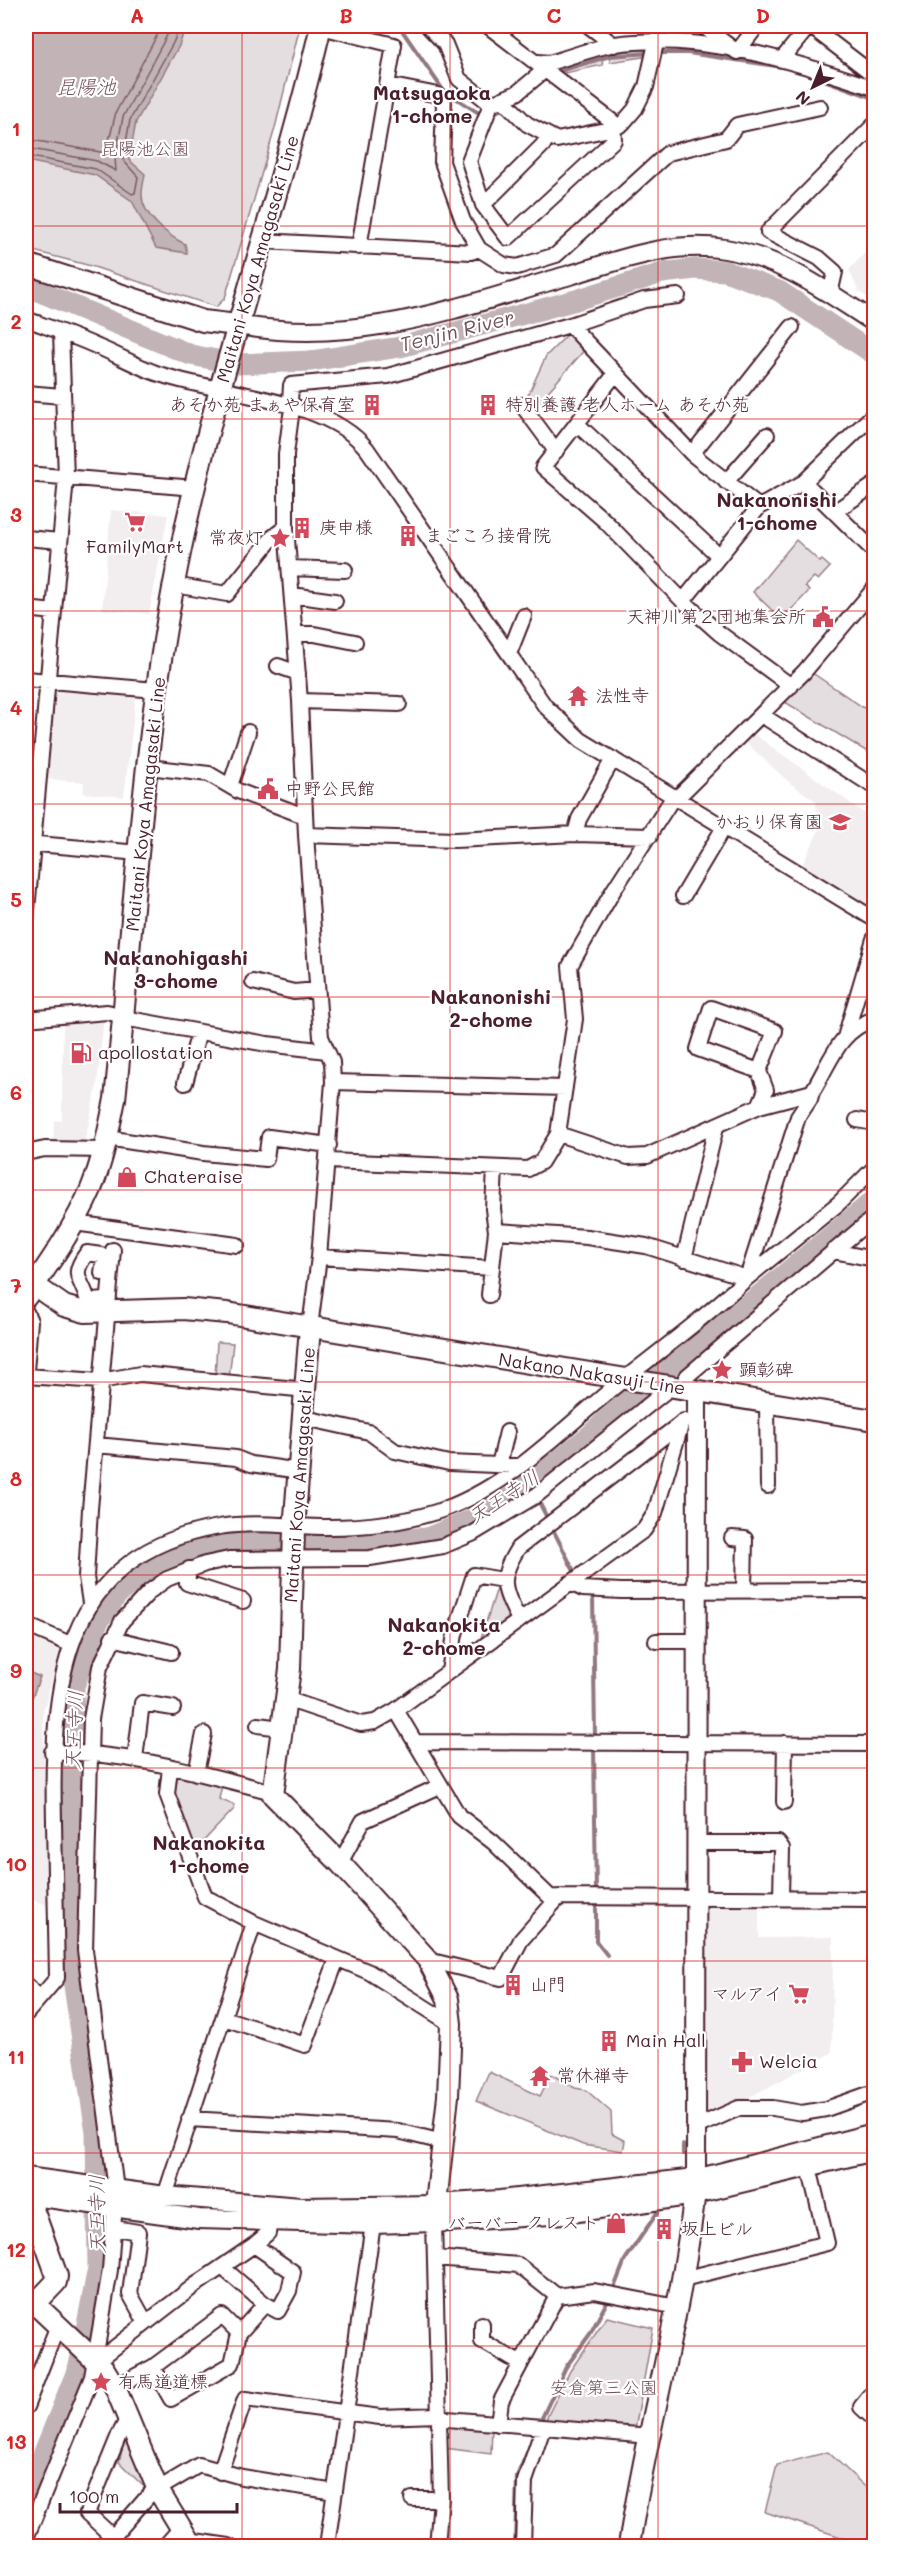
<svg xmlns="http://www.w3.org/2000/svg" width="900" height="2572" font-family="Mali,'Klee One',sans-serif">
<style>
.built{fill:#f2eeef}
.green{fill:#e5dee0;stroke:#987e86;stroke-width:1.5}
.water{fill:#c1b3b6;stroke:#91787e;stroke-width:1.5}
.lines{fill:none;stroke-linecap:round;stroke-linejoin:round}
.shore{stroke:#7a5a63;stroke-width:1.5}
.stream{stroke:#91787e;stroke-width:4}
.river{stroke:#c1b3b6;stroke-width:21}
.minor-casing{stroke:#4a1f2b;stroke-width:18}
.tertiary-casing{stroke:#4a1f2b;stroke-width:22}
.secondary-casing{stroke:#4a1f2b;stroke-width:24}
.minor{stroke:#fff;stroke-width:14}
.tertiary{stroke:#fff;stroke-width:18}
.secondary{stroke:#fff;stroke-width:20}
.grid{fill:none;stroke:#d62828;stroke-width:1.5;stroke-opacity:0.55}
.labels{text-anchor:middle;stroke-width:4.5;stroke-linejoin:round;paint-order:stroke}
.park-label{font-size:18px;fill:#714f58;stroke:#fff}
.street-label{font-size:18px;fill:#4a1f2b;stroke:#fff}
.poi-label{font-size:18px;fill:#4a1f2b;stroke:#fff;text-anchor:start}
.water-label{font-size:20px;font-style:italic;fill:#74535c;stroke:#fff}
.neighbourhood-label{font-size:20px;font-weight:bold;fill:#4a1f2b;stroke:#fff}
.neatline{fill:none;stroke:#d62828;stroke-width:2}
.grid-label{font-size:20px;text-anchor:middle;font-weight:bold;fill:#d62828}
</style>
<rect width="100%" height="100%" fill="#fff"/>
<filter id="ink" filterUnits="userSpaceOnUse"><feTurbulence type="fractalNoise" baseFrequency=".0167" numOctaves="2"/><feDisplacementMap in="SourceGraphic" scale="12" xChannelSelector="R" yChannelSelector="G"/><feConvolveMatrix kernelMatrix="1 2 1 2 8 2 1 2 1" color-interpolation-filters="sRGB"/></filter>
<g filter="url(#ink)">
<path class="built" d="M874 243V302L859 292 849 270Z
M111 510 168 515 149 614 102 610Z
M56 689 136 696 124 797 83 793 84 782 44 779 52 692Z
M751 732 874 820V913L801 868 818 832 816 801 791 784 743 740Z
M104 1017 97 1086 84 1144H53L54 1121 62 1120 63 1020Z
M26 1632 61 1646 43 1712 48 1906 26 1897Z
M759 1901V1938L833 1937 832 2053 744 2100 712 2115 707 2114 706 1904Z"/>
<path class="green" d="M26 26H300L275 128 225 298 216 307 91 266 26 249Z
M649 49V56L610 62 608 53Z
M600 54 603 65 565 73 562 64Z
M572 330 588 346 530 412 524 404 546 356Z
M796 540 820 562 822 560 830 567 818 580 814 577 805 586 809 591 789 612 776 614 753 592Z
M811 672 874 715V756L785 702Z
M217 1342 233 1343 229 1379 215 1377Z
M498 1585 512 1619 479 1644Z
M171 1770 222 1785 219 1799 234 1805V1809L193 1852 170 1789Z
M489 2072 540 2096 551 2074 575 2088 586 2090 611 2112 612 2134 625 2141 623 2151 583 2145 476 2101Z
M607 2317 653 2328 635 2430 546 2424V2419L570 2371Z
M447 2424 492 2427 491 2454 444 2448 443 2427Z
M124 2442 132 2447 148 2480 143 2486 119 2462Z
M828 2452 874 2495V2527L868 2546 765 2512 777 2465Z"/>
<path class="water" d="M26 26H186L179 46 136 122 129 160 145 174C144 181 142 187 142 194 141 214 168 236 185 244L187 253 156 248 132 201 95 175 26 161Z
M26 1671 40 1677 26 1713Z"/>
<g class="lines">
<path class="shore" d="M26 139 106 153 116 112 162 26
M26 148 97 161 116 171 115 158 123 117 172 26
M26 156 96 169 132 194 135 193 138 177 123 160 130 120 173 43 180 26"/>
<path class="stream" d="M399 26 443 90 482 115
M660 53H688L783 67
M556 72 610 56 650 53
M802 72 874 98
M492 114 502 109
M529 1483 534 1492
M537 1498 576 1575
M593 1595 595 1737
M594 1747 596 1893
M596 1900V1941L607 1955
M683 2154V2145
M614 2288 625 2260 657 2213
M540 2422 566 2367 590 2334 609 2298
M515 2546 517 2476 529 2448"/>
<path class="river" d="M26 286 191 355 237 364 311 361 400 347 576 300 662 273 695 269 725 271 779 291 874 354
M26 2497 79 2366 98 2268 96 2133 70 1959 74 1686 99 1620 117 1595 157 1562 203 1545 245 1541 427 1538 476 1518 519 1492 589 1436 629 1398 710 1336 874 1200"/>
<defs>
<path id="minor" d="M428 26 445 44 459 79 491 104
M488 26 613 122 614 140 508 238 483 205 469 161 491 104 517 93 545 70
M589 26 614 45
M703 26 737 52 757 26
M810 26 874 75
M321 27 394 45 359 247
M783 58 809 26
M538 62 549 63C570 57 593 48 615 44 699 32 795 61 874 88
M387 85 438 95 444 102 442 162 463 221 479 249 504 265 517 267 556 255 668 153 726 139 737 125 820 107
M502 99 527 124 557 140 615 128 623 123 635 109 646 87 656 43
M483 205 543 145 548 136
M262 241 471 252 479 249
M830 294 835 272 819 258 768 232 874 125
M26 319C50 328 74 336 98 347 118 355 136 366 156 373 218 395 325 397 367 449L545 706 581 740 874 919
M570 325 692 454 759 507
M616 373 543 467 605 521 683 601 719 633 791 686
M26 393 62 396
M522 405 556 451
M577 424 719 556
M692 454 792 327
M26 474 195 488
M726 482 767 435
M804 482 874 551
M834 512 874 485
M26 538 60 541
M290 568 345 570
M174 585 227 594 273 537 286 527
M292 595 335 601
M683 601 759 507 804 482 874 414
M26 609 54 612
M295 634H314L355 642
M509 654 524 616
M278 666 298 673
M26 679 156 690
M300 701 399 704
M763 716 870 784
M148 767 209 774 238 791 299 814 305 813
M230 786 248 732
M677 798 804 672 874 589
M575 834 579 819 613 759
M306 835 455 840 575 834 650 836
M26 843 139 853
M683 896 724 827
M26 921 66 478 61 332
M253 982 294 992 317 990
M124 1018 267 1044 327 1051
M26 1019 107 1012 124 1016
M846 1034 874 939
M759 1071 698 1049 711 1008 775 1031 759 1071 766 1090 759 1106
M333 1082 565 1088
M185 1083 199 1032
M857 1120 874 1123
M558 1134 628 1157 647 1156 759 1106 812 1092C832 1060 837 1032 874 1019
M107 1138 203 1153 266 1159 269 1137 329 1145
M26 1153 45 1149 104 1150
M328 1161 528 1169 541 1162 558 1134 575 1019 570 966 613 891 674 796
M74 1223 237 1245
M833 1251 874 1259
M319 1257 492 1268
M684 1259 716 1127
M102 1273 104 1259 101 1255 87 1253C69 1277 82 1278 88 1301L107 1300
M747 1278 798 1117 810 1099 812 1092
M747 1278 839 1203 874 1168
M489 1295 496 1231 493 1209 495 1168
M26 1312 30 1321 26 1371
M310 1327 319 1257 333 1082 332 1062 321 1037 306 835 300 701 286 527V454L292 408 290 402 291 385 388 376 570 325 644 300 678 296
M26 1376 100 1381 140 1374 307 1390
M684 1389 686 1377 874 1217
M767 1403 768 1486
M305 1418 369 1432 395 1451 449 1463 520 1466
M96 1445 236 1458 251 1464 300 1471
M499 1465 507 1432
M732 1538 745 1539 744 1590
M189 1569 187 1583 243 1601
M570 1583 583 1589 621 1591 874 1590
M90 1603 86 1577 90 1509 113 1250
M519 1620C503 1588 498 1580 518 1548L684 1421
M26 1625 70 1644
M112 1638 171 1652
M656 1641H696
M449 1671 455 1634 474 1575 503 1580
M286 1699 361 1724 375 1722 396 1710 644 1530 655 1513 682 1422
M396 1710 459 1816 493 1842 550 1897 874 1899
M258 1725 281 1728
M415 1742 874 1744
M52 1752C125 1752 195 1772 265 1790L273 1795
M135 1759 142 1703 173 1708
M170 1768 167 1794 205 1897 254 1923 369 1972 451 2024
M196 1773 204 1734
M784 1802 785 1743
M695 1843H778L782 1848 781 1898
M340 1863 363 1821 440 1786
M428 1960 501 1978 521 1940 559 1897
M26 1985 39 1998
M26 2014 57 1978C56 1926 55 1874 54 1822 51 1689 59 1554 219 1527 255 1521 292 1527 328 1527 364 1527 401 1523 436 1512 510 1488 563 1427 623 1380 665 1347 708 1315 747 1278L646 1246 587 1237 496 1231
M224 2018 305 2045 337 1959
M189 2119 398 2131 443 2142
M696 2127 739 2108H773L802 2113 826 2109 874 2092
M165 2196 254 1923
M434 2222 441 2499 437 2546
M115 2228 138 2232 130 2294 146 2323
M436 2258 518 2265 557 2296
M222 2267 265 2304 278 2311 289 2291 293 2272 254 2245
M683 2279 827 2243 809 2167
M482 2324V2341L521 2364
M96 2362 194 2286 254 2245 268 2233 270 2221
M153 2367 171 2399 232 2364 239 2333 265 2304
M115 2387 153 2367 222 2316 239 2333
M874 2391 861 2407 874 2419
M26 2407 58 2325
M498 2424 501 2401 557 2296 594 2291 677 2307
M220 2472 245 2399 380 2417 438 2415 447 2419 650 2436
M412 2499H441
M113 2537 87 2513 119 2435 128 2418
M26 2538 92 2377 110 2270 116 2190 85 1950 91 1719 100 1667 122 1621 150 1591 167 1579 205 1564 229 1559 370 1558 443 1546 472 1534 537 1495 671 1387
M188 2540 229 2546
M105 2546 150 2494 199 2465 242 2477 335 2492
M165 2546 181 2528
M327 2546 373 2224
M523 2546 525 2481 543 2428"/>
<path id="tertiary" d="M237 325C360 346 455 308 570 275 620 260 671 240 725 249 782 258 827 292 874 322
M697 1391 696 2179 874 2133
M26 2177 165 2196 301 2207 434 2205
M695 2194 874 2151
M26 2195 199 2219 373 2224 434 2222"/>
<path id="secondary" d="M26 264 203 321 237 325
M34 1285 64 1306 85 1312 183 1309 227 1313 874 1420
M26 1297C50 1262 74 1228 91 1189 103 1160 109 1129 115 1099 134 922 142 743 177 568 213 384 278 208 321 26
M310 1327 294 1529 290 1669 273 1795 340 1863 428 1960 448 1999 451 2024 448 2096 434 2222 564 2213 695 2194
M28 2195 57 2276 56 2282 35 2304 104 2369 115 2387 158 2490 192 2546
M434 2205 500 2201 696 2179C685 2304 647 2423 629 2546"/>
</defs>
<use href="#minor" class="minor-casing"/>
<use href="#tertiary" class="tertiary-casing"/>
<use href="#secondary" class="secondary-casing"/>
<use href="#minor" class="minor"/>
<use href="#tertiary" class="tertiary"/>
<use href="#secondary" class="secondary"/>
</g>
</g>
<path class="grid" d="M242 26V2546M450 26V2546M658 26V2546M26 226H874M26 419H874M26 611H874M26 804H874M26 997H874M26 1190H874M26 1382H874M26 1575H874M26 1768H874M26 1961H874M26 2153H874M26 2346H874"/>
<defs>
<symbol id="building-bare" viewBox="-9 -9 18 18"><path d="M-4-6H4V6H1V3H-1V6H-4ZM-2.5-4.3h1.7v1.8h-1.7ZM.8-4.3h1.7v1.8H.8ZM-2.5-1h1.7V.8h-1.7ZM.8-1h1.7V.8H.8Z" fill="#d1495b" stroke="#fff" stroke-width="2.5" paint-order="stroke"/></symbol>
<symbol id="supermarket-bare" viewBox="-9 -9 18 18"><path d="M-6-5.5h2.5l.6 2H6L4.5 2H-2.5L-4.4-4H-6ZM-1.5 3.2a1.3 1.3 0 1 0 .1 0ZM3 3.2a1.3 1.3 0 1 0 .1 0Z" fill="#d1495b" stroke="#fff" stroke-width="2.5" paint-order="stroke"/></symbol>
<symbol id="sight-bare" viewBox="-9 -9 18 18"><path d="M0-6L1.8-2.2L6-1.7L2.9 1.2L3.7 5.4L0 3.3L-3.7 5.4L-2.9 1.2L-6-1.7L-1.8-2.2Z" fill="#d1495b" stroke="#fff" stroke-width="2.5" paint-order="stroke"/></symbol>
<symbol id="civic-bare" viewBox="-9 -9 18 18"><path d="M-.6-6.5H3V-4.5H.6V-3L4-1V1h2V6H-6V1h2V-1L-.6-3ZM-1.2 2.5V6h2.4V2.5Z" fill="#d1495b" stroke="#fff" stroke-width="2.5" paint-order="stroke"/></symbol>
<symbol id="temple-bare" viewBox="-9 -9 18 18"><path d="M0-6L5-2H3V0L6.5 2.5H4V6H1.5V3h-3V6H-4V2.5H-6.5L-3 0V-2H-5Z" fill="#d1495b" stroke="#fff" stroke-width="2.5" paint-order="stroke"/></symbol>
<symbol id="school-bare" viewBox="-9 -9 18 18"><path d="M0-5L7-2L0 1L-7-2ZM-4 1L0 2.5L4 1V4Q0 6-4 4Z" fill="#d1495b" stroke="#fff" stroke-width="2.5" paint-order="stroke"/></symbol>
<symbol id="fuel-bare" viewBox="-9 -9 18 18"><path d="M-5.5-6h7V0h2V4h1.3V-2.5L3-4.5l.8-.8L6-3V5H2.5V1h-1V6h-7ZM-4.2-4.7v3.2H.2V-4.7Z" fill="#d1495b" stroke="#fff" stroke-width="2.5" paint-order="stroke"/></symbol>
<symbol id="shop-bare" viewBox="-9 -9 18 18"><path d="M-5-2.5h2.3a2.7 3.5 0 0 1 5.4 0H5L5.5 6h-11ZM-1.5-2.5h3a1.5 2.3 0 0 0-3 0Z" fill="#d1495b" stroke="#fff" stroke-width="2.5" paint-order="stroke"/></symbol>
<symbol id="pharmacy-bare" viewBox="-9 -9 18 18"><path d="M-2-6h4v4h4v4h-4v4h-4v-4h-4v-4h4Z" fill="#d1495b" stroke="#fff" stroke-width="2.5" paint-order="stroke"/></symbol>
</defs>
<g fill-rule="evenodd">
<use href="#building-bare" x="357" y="390" width="30" height="30"/>
<use href="#building-bare" x="473" y="390" width="30" height="30"/>
<use href="#supermarket-bare" x="120" y="507" width="30" height="30"/>
<use href="#building-bare" x="287" y="513" width="30" height="30"/>
<use href="#building-bare" x="393" y="521" width="30" height="30"/>
<use href="#sight-bare" x="265" y="523" width="30" height="30"/>
<use href="#civic-bare" x="808" y="602" width="30" height="30"/>
<use href="#temple-bare" x="563" y="681" width="30" height="30"/>
<use href="#civic-bare" x="253" y="774" width="30" height="30"/>
<use href="#school-bare" x="825" y="807" width="30" height="30"/>
<use href="#fuel-bare" x="66" y="1038" width="30" height="30"/>
<use href="#shop-bare" x="112" y="1162" width="30" height="30"/>
<use href="#sight-bare" x="707" y="1355" width="30" height="30"/>
<use href="#building-bare" x="498" y="1970" width="30" height="30"/>
<use href="#supermarket-bare" x="784" y="1979" width="30" height="30"/>
<use href="#building-bare" x="594" y="2026" width="30" height="30"/>
<use href="#pharmacy-bare" x="727" y="2047" width="30" height="30"/>
<use href="#temple-bare" x="525" y="2061" width="30" height="30"/>
<use href="#shop-bare" x="601" y="2208" width="30" height="30"/>
<use href="#building-bare" x="649" y="2214" width="30" height="30"/>
<use href="#sight-bare" x="86" y="2367" width="30" height="30"/>
</g>
<g class="labels">
<g class="park-label">
<text x="145" y="155">昆陽池公園</text>
<text x="604" y="2394">安倉第三公園</text>
</g>
<g class="street-label">
<text transform="translate(258 259) rotate(-74)" y="6">Maitani Koya Amagasaki Line</text>
<text transform="translate(146 804) rotate(-84)" y="6">Maitani Koya Amagasaki Line</text>
<text transform="translate(592 1374) rotate(9)" y="6">Nakano Nakasuji Line</text>
<text transform="translate(300 1475) rotate(-86)" y="6">Maitani Koya Amagasaki Line</text>
</g>
<g class="poi-label">
<text x="355" y="411" text-anchor="end">あそか苑 まぁや保育室</text>
<text x="505" y="411">特別養護 老人ホーム あそか苑</text>
<text x="319" y="534">庚申様</text>
<text x="425" y="542">まごころ接骨院</text>
<text x="263" y="544" text-anchor="end">常夜灯</text>
<text x="135" y="553" text-anchor="middle">FamilyMart</text>
<text x="806" y="623" text-anchor="end">天神川第２団地集会所</text>
<text x="595" y="702">法性寺</text>
<text x="285" y="795">中野公民館</text>
<text x="823" y="828" text-anchor="end">かおり保育園</text>
<text x="98" y="1059">apollostation</text>
<text x="144" y="1183">Chateraise</text>
<text x="739" y="1376">顕彰碑</text>
<text x="530" y="1991">山門</text>
<text x="782" y="2000" text-anchor="end">マルアイ</text>
<text x="626" y="2047">Main Hall</text>
<text x="759" y="2068">Welcia</text>
<text x="557" y="2082">常休禅寺</text>
<text x="599" y="2229" text-anchor="end">バーバー クレスト</text>
<text x="681" y="2235">坂上ビル</text>
<text x="118" y="2388">有馬道道標</text>
</g>
<g class="water-label">
<text x="86" y="94">昆陽池</text>
<text transform="translate(457 331) rotate(-14)" y="7">Tenjin River</text>
<text transform="translate(504 1497) rotate(-33)" y="7">天王寺川</text>
<text transform="translate(74 1730) rotate(-88)" y="7">天王寺川</text>
<text transform="translate(97 2214) rotate(-91)" y="7">天王寺川</text>
</g>
<g class="neighbourhood-label">
<text x="432" y="100">Matsugaoka<tspan x="432" dy="23">1-chome</tspan></text>
<text x="777" y="507">Nakanonishi<tspan x="777" dy="23">1-chome</tspan></text>
<text x="176" y="965">Nakanohigashi<tspan x="176" dy="23">3-chome</tspan></text>
<text x="491" y="1004">Nakanonishi<tspan x="491" dy="23">2-chome</tspan></text>
<text x="444" y="1632">Nakanokita<tspan x="444" dy="23">2-chome</tspan></text>
<text x="209" y="1850">Nakanokita<tspan x="209" dy="23">1-chome</tspan></text>
</g>
</g>
<rect width="900" height="2572" fill="none" stroke="#fff" stroke-width="66"/>
<g transform="translate(813 87) rotate(223)" stroke="#ffffff" stroke-width="4.5" paint-order="stroke">
<path d="M0-4.5L10 22L0 15L-10 22Z" fill="#4a1f2b"/>
<text y="-9" font-size="16" font-weight="bold" text-anchor="middle" fill="#4a1f2b">N</text>
</g>
<path d="M60 2503v9h177v-9" fill="none" stroke="#4a1f2b" stroke-width="3"/>
<text x="69" y="2503" font-size="18" fill="#4a1f2b" stroke="#ffffff" stroke-width="4.5" paint-order="stroke">100 m</text>
<rect x="33" y="33" width="834" height="2506" class="neatline"/>
<g class="grid-label">
<text x="137" y="23">A</text>
<text x="346" y="23">B</text>
<text x="554" y="23">C</text>
<text x="763" y="23">D</text>
<text x="16" y="136">1</text>
<text x="16" y="329">2</text>
<text x="16" y="522">3</text>
<text x="16" y="715">4</text>
<text x="16" y="907">5</text>
<text x="16" y="1100">6</text>
<text x="16" y="1293">7</text>
<text x="16" y="1486">8</text>
<text x="16" y="1678">9</text>
<text x="16" y="1871">10</text>
<text x="16" y="2064">11</text>
<text x="16" y="2257">12</text>
<text x="16" y="2449">13</text>
</g>
</svg>
